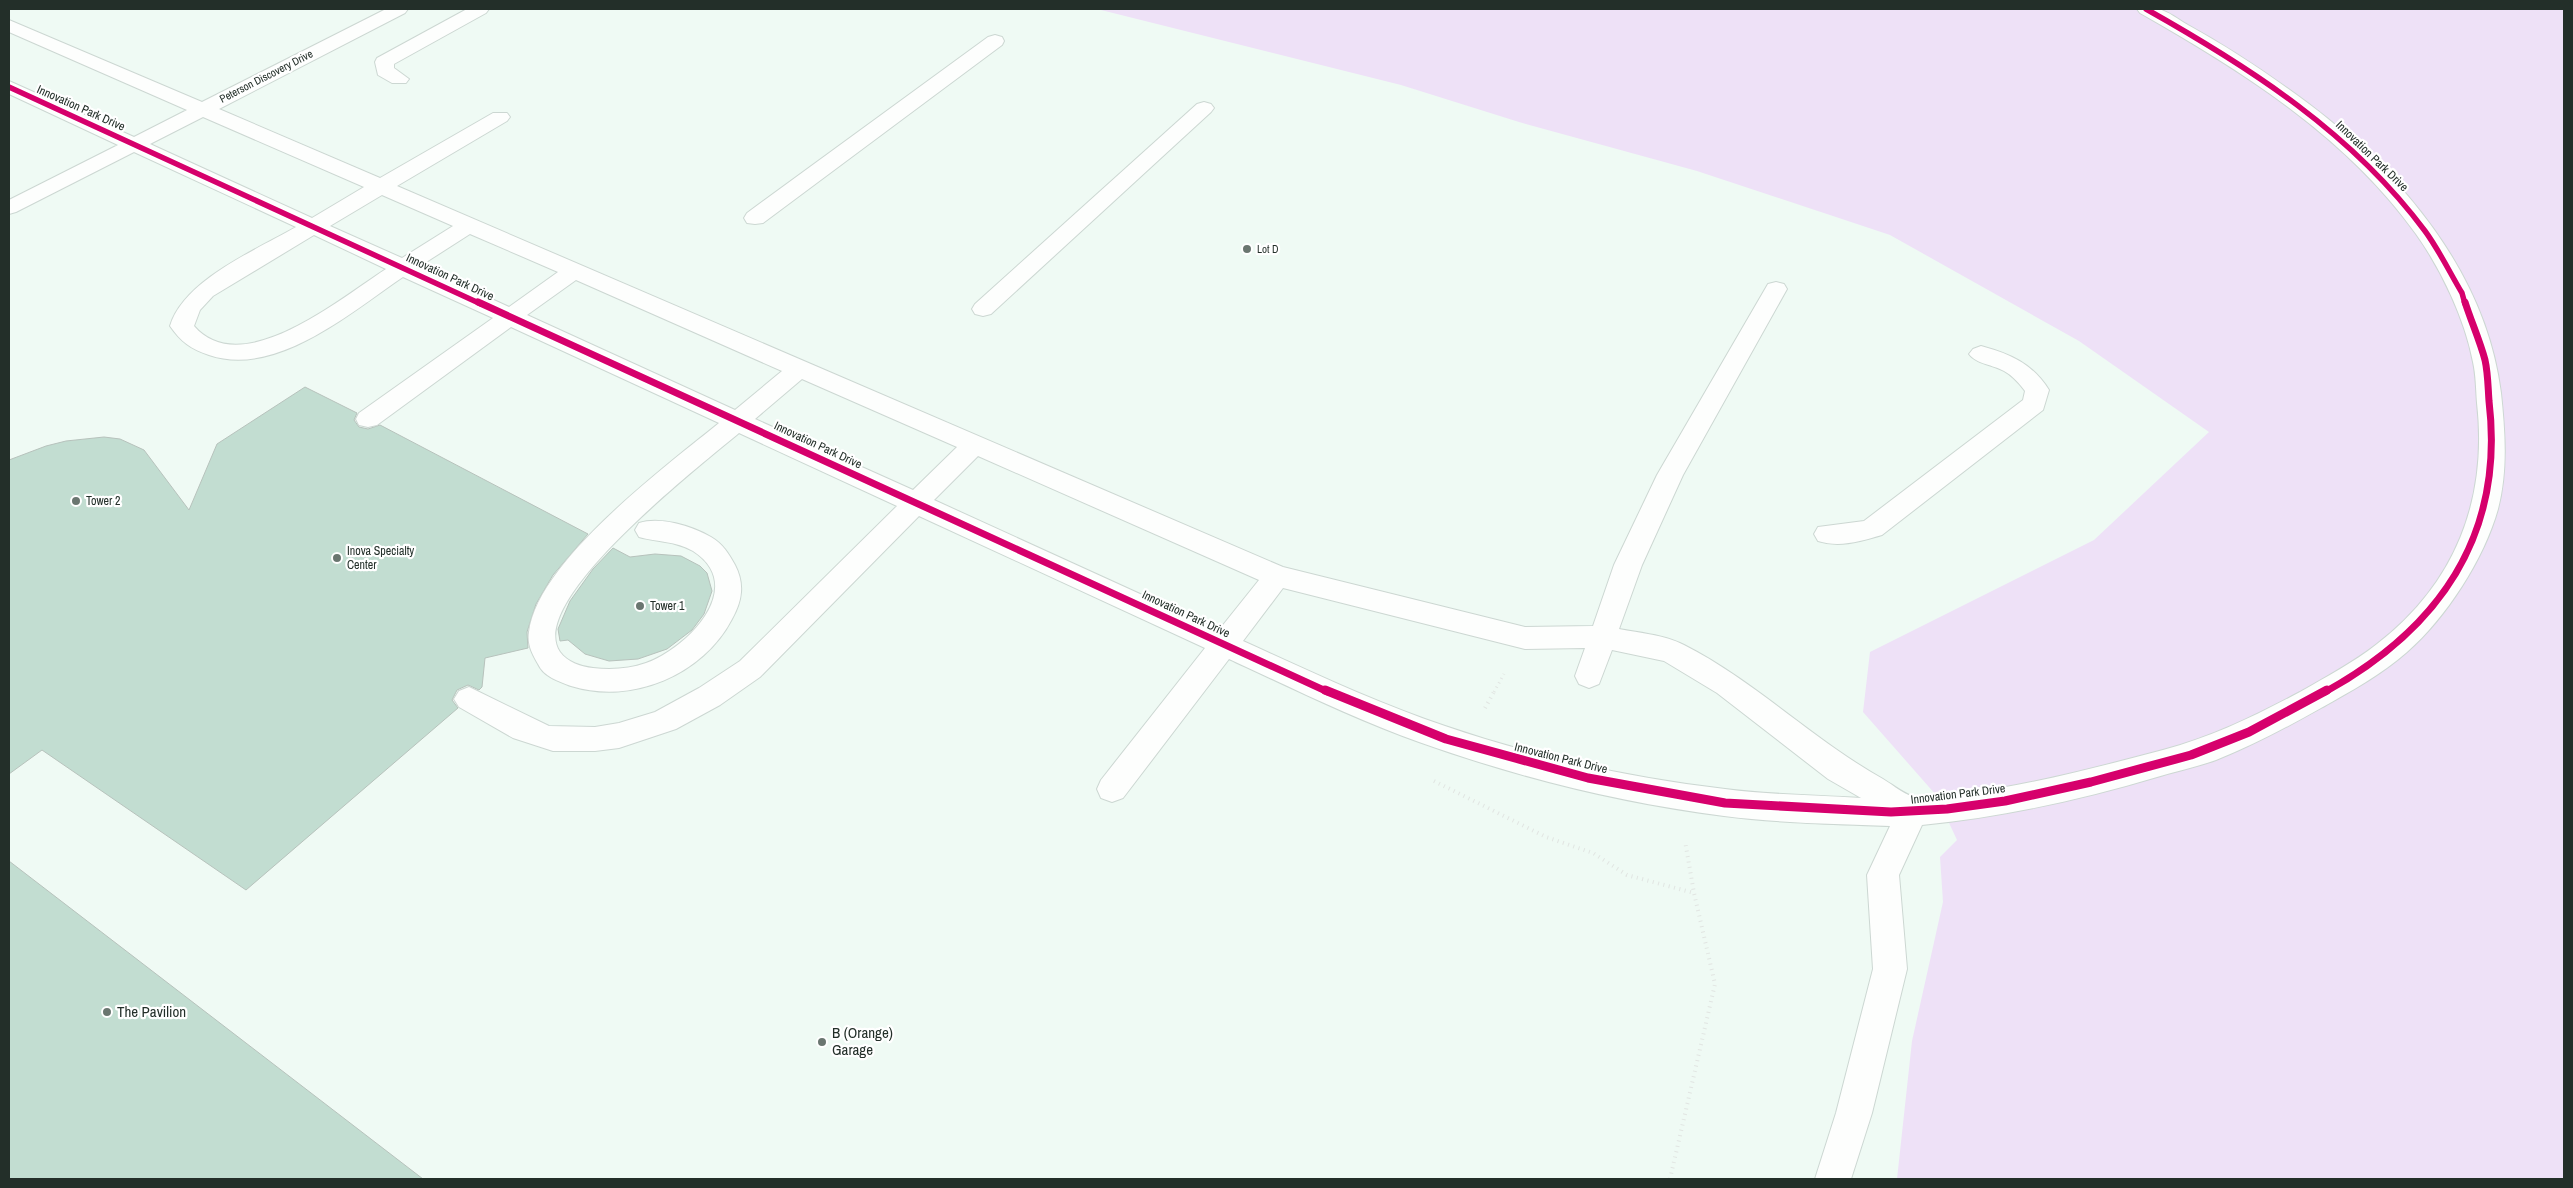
<svg xmlns="http://www.w3.org/2000/svg" width="2573" height="1188" font-family="'Archivo Narrow',sans-serif">
<style>
.green{fill:#eee1f7}
.building{fill:#c2ddd1;stroke:#b7c2bc}
.lines{fill:none;stroke-linecap:round;stroke-linejoin:round}
.minor-casing{stroke:#ccd7d2;stroke-width:2}
.path-far1{stroke:#e1e5e2;stroke-width:3;stroke-dasharray:1 4;stroke-linecap:butt}
.path{stroke:#e1e5e2;stroke-width:4;stroke-dasharray:1 4.5;stroke-linecap:butt}
.minor{fill:#fdfefd;fill-rule:evenodd}
.cycleway-far2-casing{stroke:#fff;stroke-width:8}
.cycleway-far1-casing{stroke:#fff;stroke-width:10}
.cycleway-casing{stroke:#fff;stroke-width:12}
.cycleway-far2{stroke:#d6006c;stroke-width:5.5}
.cycleway-far1{stroke:#d6006c;stroke-width:7}
.cycleway{stroke:#d6006c;stroke-width:9}
.poi-dot{fill:#6a7670;stroke:#fff;stroke-width:2}
.labels{text-anchor:middle;stroke-width:4.5;stroke-linejoin:round;paint-order:stroke}
.far-street-label{font-size:11px;fill:#232f29;stroke:#fff}
.far-poi-label{font-size:11px;fill:#232f29;stroke:#fff;text-anchor:start}
.street-label{font-size:12px;fill:#232f29;stroke:#fff}
.poi-label{font-size:12px;fill:#232f29;stroke:#fff;text-anchor:start}
.near-poi-label{font-size:15px;fill:#232f29;stroke:#fff;text-anchor:start}
</style>
<rect width="100%" height="100%" fill="#effaf4"/>
<path class="green" d="M1097 9H2564V1179H1897L1912 1041 1943 902 1940 857 1957 840 1936 795 1863 712 1870 652 2094 540 2209 432 2079 341 1890 235 1697 171 1519 122 1401 85Z"/>
<path class="building" d="M305 387 357 413 354 420 359 427 368 429 380 425 588 534 553 575 536 604 527 632 528 648 485 658 482 687 479 690 468 685 457 690 452 700 458 708 246 890 42 750 9 774V460L46 446 66 441 104 437 120 439 144 450 189 510 217 444Z
M613 548 630 557 655 554 681 556 700 566 707 573 712 591 704 614 692 630 667 649 638 659 609 661 585 654 568 640 560 641 558 629 570 601 593 569Z
M9 861 423 1179H9Z"/>
<g class="lines">
<defs>
<path id="minor" d="M386 9H408L405 13 219 109 380 178 493 113H507L510 117 507 121 397 186 1283 567 1525 627 1593 626 1614 565 1657 475 1768 284 1776 282 1784 284 1787 289 1683 475 1642 565 1619 629C1640 633 1665 635 1684 645 1755 681 1813 740 1883 779 1893 785 1907 797 1919 798 1934 800 1953 795 1969 793 2034 784 2099 767 2163 750 2212 737 2255 716 2300 692 2326 677 2353 663 2377 644 2455 584 2488 500 2477 403 2476 390 2476 375 2473 362 2465 319 2441 269 2416 234 2346 136 2242 71 2140 13L2137 9C2143 9 2152 7 2158 9 2168 11 2179 20 2188 25 2230 48 2270 75 2309 104 2402 174 2486 273 2501 393 2505 432 2508 470 2498 509 2484 559 2446 618 2407 652 2381 675 2351 691 2321 708 2287 727 2252 746 2216 760 2197 767 2176 771 2157 777 2080 800 2002 817 1922 825L1899 875 1907 969 1872 1113 1851 1179H1815L1836 1113 1873 969 1867 875 1890 826C1835 824 1778 823 1724 816 1621 803 1517 777 1419 742 1354 719 1292 688 1229 659L1123 798 1112 802 1101 798 1097 789 1101 780 1205 648 919 516 760 677 720 705 676 729 619 748 595 751H553L513 738 459 707 454 699 459 691 469 687 549 726 595 727 619 723 655 712 699 688 740 661 897 506 739 433C705 462 524 601 560 652 567 662 582 667 593 668 611 670 629 669 646 663 686 649 749 587 693 551 676 541 657 542 639 537L635 530 639 523C660 516 692 526 711 537 723 544 729 554 735 565 745 584 742 601 732 619 703 675 632 705 571 686 558 681 544 677 538 664 532 654 527 644 529 632 537 562 665 467 719 423L511 327 377 425 368 427 359 425 356 419 359 413 493 318 403 277C351 312 276 378 209 355 191 349 181 342 170 326 184 280 256 250 296 227L134 152 16 212 9 214V200L118 145 9 94V81L134 137 187 110 9 32V20L202 102ZM203 117 364 187 312 218 150 144ZM382 195 453 226 402 258 330 226ZM470 234 558 272 509 307 420 266ZM314 235 386 269C342 297 242 382 194 326L200 310 213 296ZM576 280 782 371 735 410 527 315ZM802 379 957 447 913 490 755 419ZM978 456 1259 580 1219 630 934 500ZM1283 588 1525 649 1585 648 1575 676 1579 684 1589 688 1599 684 1612 650 1664 661 1717 693 1828 779 1861 798C1815 795 1770 795 1725 789 1631 778 1535 757 1445 726 1376 703 1309 671 1243 641Z
M467 9H489L486 13 394 64V68L409 79 406 83H392L378 75 375 62 377 58Z
M995 35 1002 37 1004 41 1002 45 763 223 755 224 747 223 744 218 747 213 988 37Z
M1204 102 1211 104 1214 108 1211 112 991 314 983 316 975 314 972 309 975 304 1197 104Z
M1981 346C2010 354 2032 363 2049 390L2043 410 1882 535C1861 541 1840 548 1818 541L1814 534 1818 527 1864 521 2023 400 2025 391C2019 383 2013 376 2004 371 1994 365 1976 364 1969 354L1973 349Z"/>
</defs>
<use href="#minor" class="minor-casing"/>
<path class="path-far1" d="M1494 692 1504 674"/>
<path class="path" d="M1485 708 1495 690
M1434 781 1546 837 1593 853 1627 875 1694 893
M1670 1179 1715 984 1694 893 1685 841"/>
<use href="#minor" class="minor"/>
<defs>
<path id="cycleway-far2" d="M2146 9C2251 68 2352 133 2425 231 2439 250 2450 273 2462 293L2465 304
M9 87 481 304"/>
<path id="cycleway-far1" d="M478 302 1328 692
M2325 692C2439 629 2505 535 2489 401 2488 388 2488 373 2485 360 2480 341 2471 321 2465 302"/>
<path id="cycleway" d="M1325 690 1446 739 1588 778 1725 803 1891 812 1947 809 2005 801 2091 782 2191 755 2249 732 2327 690"/>
</defs>
<use href="#cycleway-far2" class="cycleway-far2-casing"/>
<use href="#cycleway-far1" class="cycleway-far1-casing"/>
<use href="#cycleway" class="cycleway-casing"/>
<use href="#cycleway-far2" class="cycleway-far2"/>
<use href="#cycleway-far1" class="cycleway-far1"/>
<use href="#cycleway" class="cycleway"/>
</g>
<g class="poi-dot">
<circle cx="1247" cy="249" r="5"/>
<circle cx="76" cy="501" r="5"/>
<circle cx="337" cy="558" r="5"/>
<circle cx="640" cy="606" r="5"/>
<circle cx="107" cy="1012" r="5"/>
<circle cx="822" cy="1042" r="5"/>
</g>
<g class="labels">
<g class="far-street-label">
<text transform="translate(266 76) rotate(-27)" y="4">Peterson Discovery Drive</text>
</g>
<g class="far-poi-label">
<text x="1257" y="253">Lot D</text>
</g>
<g class="street-label">
<text transform="translate(81 108) rotate(24)" y="4">Innovation Park Drive</text>
<text transform="translate(2372 156) rotate(44)" y="4">Innovation Park Drive</text>
<text transform="translate(450 277) rotate(25)" y="4">Innovation Park Drive</text>
<text transform="translate(818 445) rotate(25)" y="4">Innovation Park Drive</text>
<text transform="translate(1186 614) rotate(25)" y="4">Innovation Park Drive</text>
<text transform="translate(1561 758) rotate(14)" y="4">Innovation Park Drive</text>
<text transform="translate(1958 794) rotate(-7)" y="4">Innovation Park Drive</text>
</g>
<g class="poi-label">
<text x="86" y="505">Tower 2</text>
<text x="347" y="555">Inova Specialty<tspan x="347" dy="14">Center</tspan></text>
<text x="650" y="610">Tower 1</text>
</g>
<g class="near-poi-label">
<text x="117" y="1017">The Pavilion</text>
<text x="832" y="1038">B (Orange)<tspan x="832" dy="17">Garage</tspan></text>
</g>
</g>
<rect width="2573" height="1188" fill="none" stroke="#232f29" stroke-width="20"/>
</svg>
